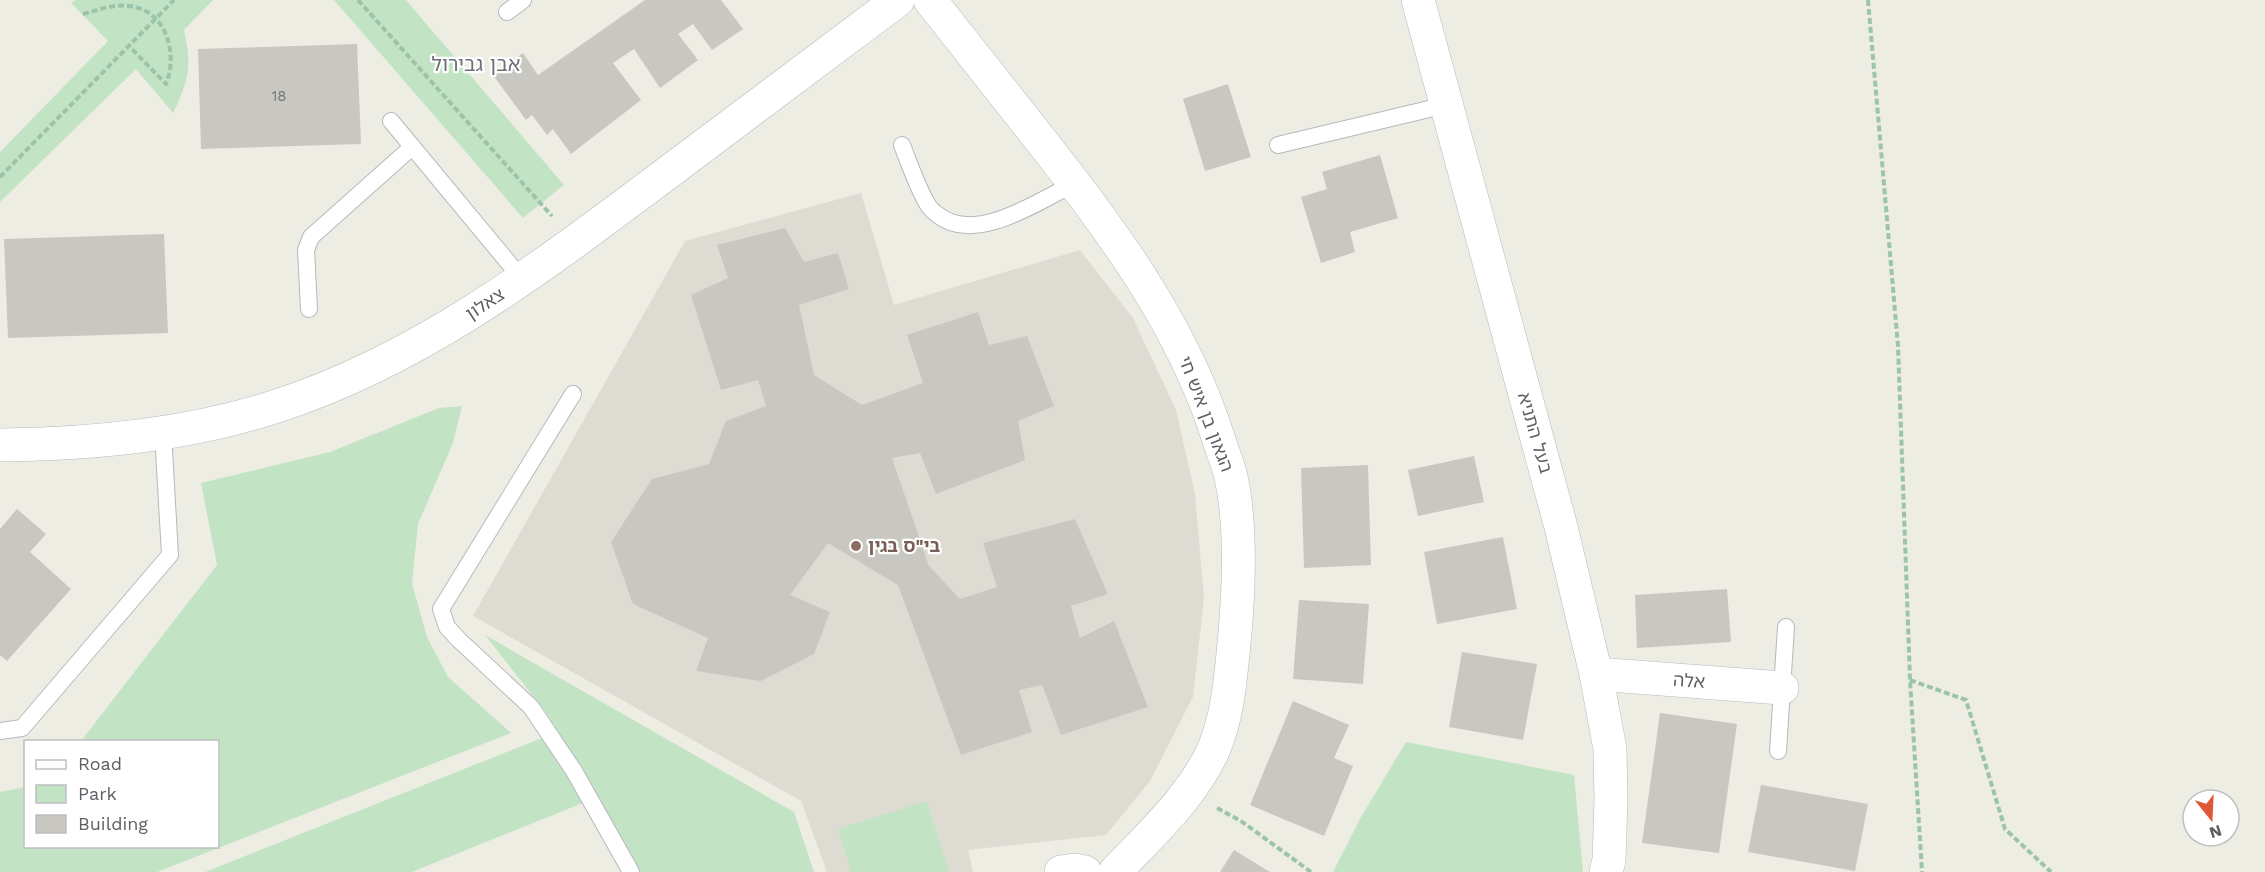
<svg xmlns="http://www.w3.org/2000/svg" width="2265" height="872" font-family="'Work Sans','Noto Sans Hebrew',sans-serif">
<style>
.education{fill:#dedcd2}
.green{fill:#c2e4c5}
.building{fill:#c9c7c1}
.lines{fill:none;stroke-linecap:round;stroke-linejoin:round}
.lane-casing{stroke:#b6b9bd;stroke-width:18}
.street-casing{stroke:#b6b9bd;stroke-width:34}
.path{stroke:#9bc4ab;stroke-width:4;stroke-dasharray:6 3;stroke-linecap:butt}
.lane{stroke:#fff;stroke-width:16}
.street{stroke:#fff;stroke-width:33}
.education-dot{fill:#8d6e63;stroke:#fff;stroke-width:2}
.labels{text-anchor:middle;stroke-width:4.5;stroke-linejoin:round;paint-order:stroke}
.number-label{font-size:15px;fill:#77797b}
.street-label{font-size:18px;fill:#5c5f64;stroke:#fff}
.education-label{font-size:18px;font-weight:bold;fill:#785e54;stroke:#fff;text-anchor:start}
.neighbourhood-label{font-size:20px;fill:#6d7076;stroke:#fff}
</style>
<rect width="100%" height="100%" fill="#eeede4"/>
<path class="education" d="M861 193 894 305 1080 250 1133 318 1176 410 1195 494 1204 598 1193 697 1150 781 1106 835 968 850 973 872H827L801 801 473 616 685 241Z"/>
<path class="green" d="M76 0H213L184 30C192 66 189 80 173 113L136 69 0 202V152L108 41 71 3Z
M334 0H406L564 185 523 218Z
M462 406 453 443 418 524 412 583 427 637 448 677 511 733 157 872H0V792L25 787 26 846H218V742L81 741 217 565 201 483 330 452 439 408Z
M485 635 794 812 814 872H641L548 715Z
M542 738 590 800 412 872H205Z
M1406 742 1574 775 1583 872H1333L1360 819Z
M927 801 949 872H851L838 829Z"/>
<path class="building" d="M645 0H721L743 29 712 50 693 24 678 34 698 60 660 88 634 49 613 63 641 100 571 154 553 129 547 135 532 115 526 120 493 75 523 53 538 75Z
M357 44 361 144 201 149 198 49Z
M1228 84 1251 157 1205 171 1183 99Z
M1380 155 1398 218 1350 232 1355 252 1321 263 1301 197 1327 189 1322 172Z
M785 228 804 262 838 253 849 289 799 305 814 375 862 405 923 383 907 335 978 312 989 345 1027 336 1054 406 1018 421 1025 460 936 494 920 453 892 458 929 566 960 599 997 587 983 543 1075 519 1108 594 1071 606 1080 638 1114 621 1148 707 1061 735 1042 685 1019 690 1032 732 961 755 898 585 828 543 790 595 830 612 814 654 761 681 696 671 708 638 633 604 611 542 652 479 709 464 726 421 766 406 758 380 721 390 691 295 728 278 717 245Z
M164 234 168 333 8 338 4 239Z
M1474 456 1484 502 1418 516 1408 470Z
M1368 465 1371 565 1304 568 1301 468Z
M17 509 46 534 30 552 71 589 7 661 0 655V529Z
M1503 537 1517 609 1437 624 1424 552Z
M1727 589 1731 642 1637 648 1635 595Z
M1299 600 1369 604 1363 684 1293 679Z
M1462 652 1537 664 1523 740 1449 727Z
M1293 701 1349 725 1334 758 1353 766 1324 836 1250 805Z
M1660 713 1737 724 1719 853 1642 843Z
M1761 785 1868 804 1855 871 1748 852Z
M1234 850 1270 872H1220Z"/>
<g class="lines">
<defs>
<path id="lane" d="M507 12 523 0
M391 121 522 279
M902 145C910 165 917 187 928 205 930 209 934 212 938 215 975 245 1039 201 1075 183
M1278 145 1446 105
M309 309 306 250 311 237 412 147
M573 394 441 609 447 627 459 640 531 707 574 771 631 872
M0 731 22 728 170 555 163 433
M1778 751 1786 627"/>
<path id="street" d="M930 0C966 46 1003 92 1039 138 1111 229 1181 323 1217 434 1221 448 1228 463 1231 477 1241 523 1239 586 1235 633 1231 672 1229 714 1213 751 1191 798 1150 835 1115 872
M1418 0 1561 527 1596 674 1610 749 1611 800 1609 860 1606 872
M0 445C94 444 190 435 280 405 417 360 532 274 646 189 730 126 814 63 898 0
M1596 674 1782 688
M1061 872 1074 870 1085 872"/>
</defs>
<use href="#lane" class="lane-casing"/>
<use href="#street" class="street-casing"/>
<path class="path" d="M358 0 552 216
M1868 0 1898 346 1910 680 1922 872
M83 14C98 10 113 4 129 6 167 10 178 54 166 84L129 46
M0 177 174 0
M1910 680 1966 700 2005 829 2051 872
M1217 808 1241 821 1311 872"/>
<use href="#lane" class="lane"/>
<use href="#street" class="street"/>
</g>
<circle class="education-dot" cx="856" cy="546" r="6"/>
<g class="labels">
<g class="number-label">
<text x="279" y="101">18</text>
</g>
<g class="street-label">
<text transform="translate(485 304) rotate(-33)" y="6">צאלון</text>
<text transform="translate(1206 414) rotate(69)" y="6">הגאון בן איש חי</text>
<text transform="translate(1535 433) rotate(74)" y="6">בעל התניא</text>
<text transform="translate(1689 681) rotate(4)" y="6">אלה</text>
</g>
<g class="education-label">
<text x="868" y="552">בי"ס בגין</text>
</g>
<g class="neighbourhood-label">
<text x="476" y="71">אבן גבירול</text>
</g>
</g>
<rect x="24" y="740" width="195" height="108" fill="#ffffff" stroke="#bebfc1" stroke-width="1.5"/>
<rect x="36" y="760" width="30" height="9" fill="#ffffff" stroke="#bebfc1" stroke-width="1.5"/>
<text x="78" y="770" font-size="18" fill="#5c5f64">Road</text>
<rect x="36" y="785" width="30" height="18" fill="#c2e4c5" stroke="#bebfc1" stroke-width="1.5"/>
<text x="78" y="800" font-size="18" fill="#5c5f64">Park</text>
<rect x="36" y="815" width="30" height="18" fill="#c9c7c1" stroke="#bebfc1" stroke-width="1.5"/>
<text x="78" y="830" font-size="18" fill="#5c5f64">Building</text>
<g transform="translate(2211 818) rotate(162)"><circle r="28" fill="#ffffff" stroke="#bebfc1" stroke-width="1.5"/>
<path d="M0-4.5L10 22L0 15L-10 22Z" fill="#e05737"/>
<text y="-9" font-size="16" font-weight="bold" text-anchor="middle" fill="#5c5f64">N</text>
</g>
</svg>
